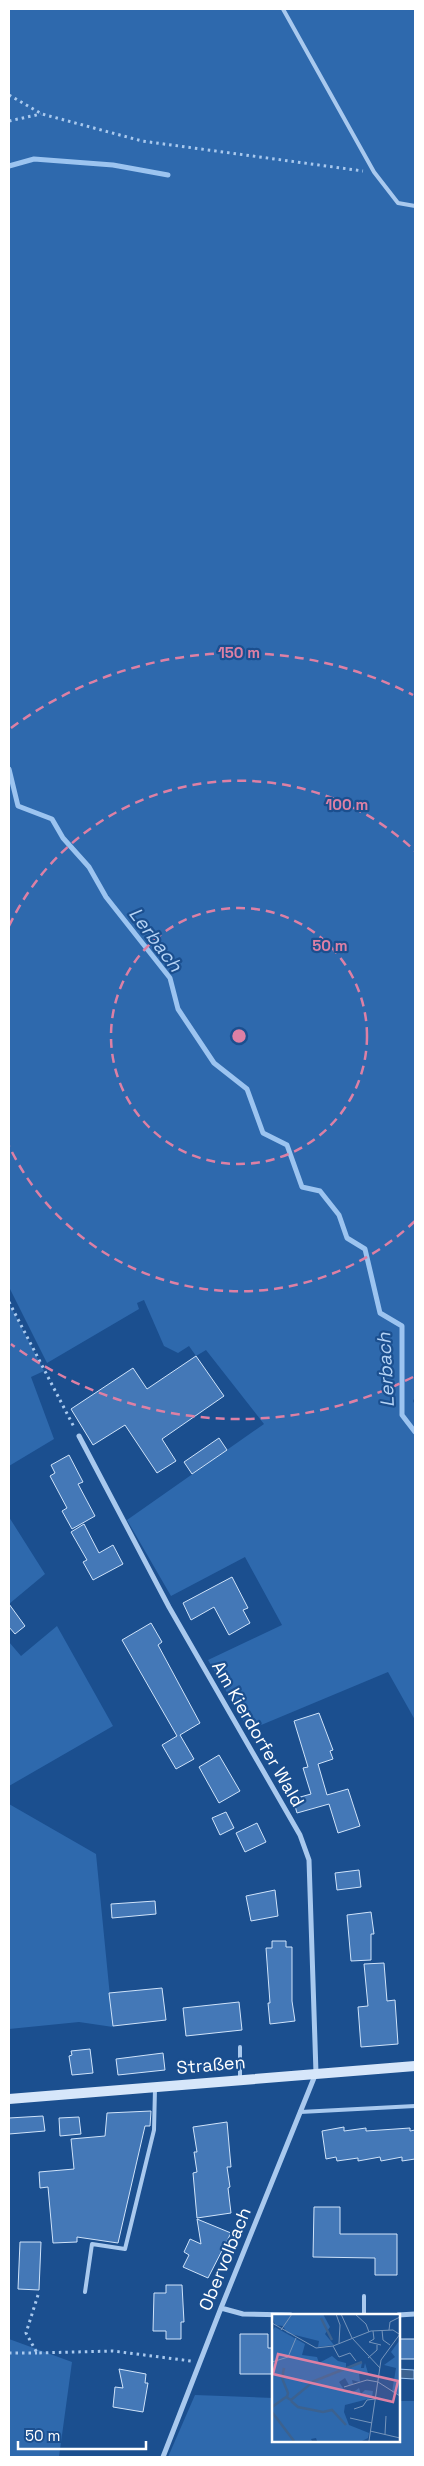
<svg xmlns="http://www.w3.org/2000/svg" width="424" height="2466" font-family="'Space Grotesk',sans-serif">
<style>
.green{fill:#2e69ad}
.water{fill:#3c6290;stroke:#9cc4f0}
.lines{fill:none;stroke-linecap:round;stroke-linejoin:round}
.stream{stroke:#9cc4f0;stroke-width:5}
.building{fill:#4478b7;stroke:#cfe3fa}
.path{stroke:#a9c9ee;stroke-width:3;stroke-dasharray:2.5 4;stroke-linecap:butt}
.lane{stroke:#a9c9ee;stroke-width:4}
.street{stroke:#a9c9ee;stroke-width:5}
.secondary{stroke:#d6e6fa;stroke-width:10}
.ring{fill:none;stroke:#dd80a5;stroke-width:2.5;stroke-dasharray:9 6}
.labels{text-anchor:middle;stroke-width:4.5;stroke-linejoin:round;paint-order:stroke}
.street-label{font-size:18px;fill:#fff;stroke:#1b4f8f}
.water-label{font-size:19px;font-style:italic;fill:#b5d3f5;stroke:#1b4f8f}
.inset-river{fill:none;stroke:#3c6290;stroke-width:2.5}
.inset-road{fill:none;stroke:#7695bc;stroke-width:1}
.view{fill:#dd80a5;fill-opacity:0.15;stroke:#dd80a5;stroke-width:2.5}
.inset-edge{fill:none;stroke:#fff;stroke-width:2.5}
.centre{fill:#dd80a5;stroke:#1b4f8f;stroke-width:2.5}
.ring-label{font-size:15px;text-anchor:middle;font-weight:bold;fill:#dd80a5;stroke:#1b4f8f;stroke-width:4.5;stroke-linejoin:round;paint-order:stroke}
</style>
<rect width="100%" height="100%" fill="#1b4f8f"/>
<path class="green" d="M9 9H415V1397L413 1401 415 1405V1720L388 1672 249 1730 208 1660 282 1625 245 1557 171 1596 127 1520 264 1424 206 1350 196 1356 189 1346 178 1353 164 1346 144 1300 137 1303 139 1309 47 1363 9 1287Z
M9 1303 44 1371 31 1377 54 1439 9 1466Z
M9 1517 45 1574 9 1604Z
M57 1626 113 1726 9 1786V1642L21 1656Z
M9 1804 96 1854 113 2027 79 2022 9 2029Z
M9 2339 72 2362 59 2457H9Z
M195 2395 273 2398V2440H398V2401H415V2457H168Z"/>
<path class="water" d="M398 2369 414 2370V2379L398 2378Z"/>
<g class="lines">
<path class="stream" d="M9 166 34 159 113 165 168 175
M9 769 18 806 52 819 63 838 89 867 106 897 170 978 178 1009 214 1063 247 1089 263 1133 287 1145 302 1187 320 1191 339 1215 347 1238 365 1249 380 1313 402 1326V1415L415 1432"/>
</g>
<path class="building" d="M196 1356 224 1396 162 1439 176 1461 157 1473 125 1425 93 1445 71 1409 133 1368 147 1389Z
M219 1438 227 1450 192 1474 184 1462Z
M69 1455 83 1482 78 1484 95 1516 72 1529 62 1511 67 1508 50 1476 55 1473 51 1465Z
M84 1524 99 1553 113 1545 123 1564 93 1580 83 1562 87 1560 71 1532Z
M232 1577 248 1608 243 1610 250 1623 229 1635 214 1607 191 1620 183 1603Z
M9 1604 25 1626 15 1634 9 1627Z
M151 1623 162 1642 158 1645 200 1723 180 1735 194 1759 176 1769 162 1745 177 1736 122 1640Z
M319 1713 333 1750 330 1751 333 1759 318 1764 327 1795 348 1789 360 1826 338 1833 329 1804 297 1813 293 1799 311 1794 303 1768 308 1767 294 1721Z
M219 1755 240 1791 219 1803 199 1767Z
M226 1812 234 1828 220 1835 212 1818Z
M257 1823 266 1842 245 1852 236 1833Z
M359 1870 361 1887 337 1890 335 1873Z
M275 1890 278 1916 251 1921 246 1896Z
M155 1901 156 1914 112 1918 111 1904Z
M371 1912 374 1934H371V1960L351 1961 347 1915Z
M272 1941H286V1947H292V2001L295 2021 270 2024 268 2003H270L266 1948H272Z
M384 1963 387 2001 395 2000 398 2044 361 2047 358 2007 368 2006 364 1964Z
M162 1988 166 2020 113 2026 109 1993Z
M239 2002 242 2030 186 2036 183 2008Z
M90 2049 93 2073 72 2075 69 2056 72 2055 71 2051Z
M163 2053 165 2070 118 2075 116 2059Z
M151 2111 150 2126H145L118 2243 77 2237V2242L53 2243 48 2187 40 2188 39 2172 74 2169 71 2139 105 2136 107 2113Z
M43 2116 45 2131 9 2134V2118Z
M79 2117 81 2134 60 2136 59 2118Z
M227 2122 231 2167H227L230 2187 228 2188 231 2213 197 2218 193 2173 197 2172 194 2152H197L193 2127Z
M344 2127V2131L366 2128V2131L410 2128V2131L415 2130V2159L402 2161V2157L381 2161 380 2157 358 2161V2158L337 2161 336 2157 326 2159 322 2131Z
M314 2207H340V2234H397V2275H375V2258L313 2257Z
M197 2219 231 2233 208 2278 183 2267 189 2255 184 2252 190 2239 201 2244Z
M20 2242H41L39 2290 18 2289Z
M166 2285H182L184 2322H181V2339H166V2331H153L154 2293H166Z
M240 2334H268V2348H273V2374H240Z
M398 2339H415V2359H398Z
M119 2369 146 2374 145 2383H148L143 2412 113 2407 115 2387 123 2388Z"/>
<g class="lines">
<path class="path" d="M9 95 42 114 142 141 363 171
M9 121 41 114
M9 1302 74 1427
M38 2295 26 2333 37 2353 113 2351 191 2361
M9 2353H37"/>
<path class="lane" d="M283 9 374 172 398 203 415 206
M240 2047V2079
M300 2112 415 2106
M85 2292 92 2244 125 2249 154 2130 155 2089
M364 2296V2315"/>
<path class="street" d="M79 1436 169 1607 300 1835 309 1860 316 2073 221 2308 163 2457
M221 2308 243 2314 291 2315
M398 2315 415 2314"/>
<path class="secondary" d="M9 2099 415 2066"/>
</g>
<g class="ring">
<circle cx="239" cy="1036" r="128"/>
<path d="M415 1221A255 255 0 0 1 9 1146M9 926A255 255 0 0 1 415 851"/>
<path d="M413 1377A383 383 0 0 1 11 1344M11 728A383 383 0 0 1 413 695"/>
</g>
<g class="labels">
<g class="street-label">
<text transform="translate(258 1734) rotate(60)" y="6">Am Kierdorfer Wald</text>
<text transform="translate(211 2065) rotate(-5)" y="6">Straßen</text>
<text transform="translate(225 2259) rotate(-68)" y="6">Obervolbach</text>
</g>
<g class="water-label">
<text transform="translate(156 939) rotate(53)" y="7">Lerbach</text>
<text transform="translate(385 1370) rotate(-93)" y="7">Lerbach</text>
</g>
</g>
<g transform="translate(272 2314)">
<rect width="128" height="128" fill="#1b4f8f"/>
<path d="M0 0H51L58 13 53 20 62 31 46 33 47 27 15 19 11 12 3 11ZM3 13 33 30 30 41 45 43 47 49 60 42 66 47 74 49V56L90 48 89 54H92L93 49 96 59 87 60 88 68 80 66 81 70 77 71 73 64 67 68 73 77 78 76 80 79 87 74 89 80 93 76 101 77 100 84 73 91 72 98 77 111 97 119 96 124 90 127H45L44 124 39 125 40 127H0V17ZM127 27V82L120 78 124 54 112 51 123 43 119 38Z" fill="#2e69ad"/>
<path class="inset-river" d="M49 4 60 26M12 54 10 64 16 79 15 83M19 87 26 93 51 98 60 96 74 111M0 93 14 83 19 86 42 67 90 48M0 98 22 127"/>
<path class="inset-road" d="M64 0 68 11 67 29M69 0 80 24 108 54M83 0 94 10 97 18M0 9 44 34 61 32 99 17 121 16 127 20M9 16 20 0M110 16 111 26 118 31M117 16 118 8 128 3M101 17 102 25 97 28 109 31M61 32 67 43 78 39 84 47M96 44 105 36V31M0 48 16 43 24 24M72 73 95 66 106 68 128 82M82 95 91 92 95 86 103 85M78 104 100 109M98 117 128 124M113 120 114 102M97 127 109 46 128 20"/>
<path class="view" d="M6 40 126 67 121 88 1 60Z"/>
<rect width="128" height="128" class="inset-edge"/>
</g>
<circle cx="239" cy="1036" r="8" class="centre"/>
<g class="ring-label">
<text x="239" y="658">150 m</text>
<text x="347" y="810">100 m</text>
<text x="330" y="951">50 m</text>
</g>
<rect width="424" height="2466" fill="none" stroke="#ffffff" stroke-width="20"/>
<path d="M18 2441v8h128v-8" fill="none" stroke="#ffffff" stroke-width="2.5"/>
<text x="25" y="2441" font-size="15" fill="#ffffff" stroke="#1b4f8f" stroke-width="4" paint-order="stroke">50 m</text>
</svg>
